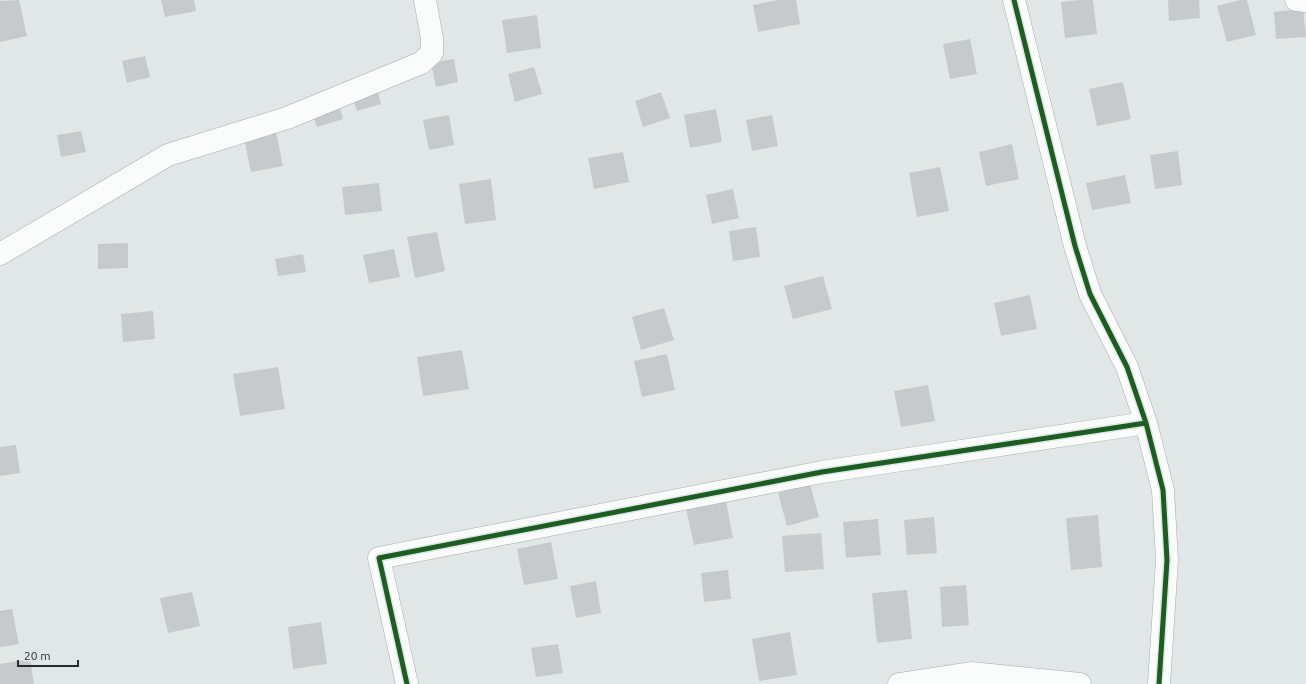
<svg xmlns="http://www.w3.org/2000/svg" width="1306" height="684" font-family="Ubuntu,sans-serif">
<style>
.building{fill:#c7cacc}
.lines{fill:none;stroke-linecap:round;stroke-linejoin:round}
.street-casing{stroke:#a7abac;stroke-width:23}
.street{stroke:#fafbfb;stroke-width:22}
.cycleway-casing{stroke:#dfe7e9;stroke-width:8}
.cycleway{stroke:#1b5e20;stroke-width:5}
</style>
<rect width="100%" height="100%" fill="#e1e6e7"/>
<path class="building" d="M19 0 27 36 0 42V1Z
M161 0H194L196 11 165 17Z
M779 0H796L800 24 758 32 753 5Z
M1080 0H1093L1097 34 1065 38 1061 2Z
M1168 0H1199L1200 18 1169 21Z
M1240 0H1247L1256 35 1227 42 1217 6Z
M1303 9 1306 37 1276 39 1274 12Z
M537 15 541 48 507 53 502 20Z
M970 39 977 74 950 79 943 44Z
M145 56 150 77 127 83 122 61Z
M454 59 458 82 436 87 431 63Z
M534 67 542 94 515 102 508 74Z
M1123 82 1131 119 1097 126 1089 89Z
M377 89 381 104 357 111 352 96Z
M661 92 670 118 643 127 635 101Z
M339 104 343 119 317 127 312 112Z
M716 109 722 142 690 148 684 115Z
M449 115 454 145 429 150 423 120Z
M772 115 778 146 752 151 746 120Z
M81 131 86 152 61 157 57 135Z
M276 132 283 166 251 172 244 138Z
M1012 144 1019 179 986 186 979 152Z
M1178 151 1182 185 1155 189 1150 155Z
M623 152 629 182 594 189 588 158Z
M940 167 949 211 917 217 909 173Z
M1125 175 1131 203 1092 210 1086 183Z
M491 179 496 220 465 224 459 184Z
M379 183 382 211 345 215 342 187Z
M733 189 739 218 712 224 706 195Z
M756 227 760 257 733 261 729 231Z
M437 232 445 271 415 278 407 237Z
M128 243V268L98 269V244Z
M394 249 400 277 369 283 363 255Z
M303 254 306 272 278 276 275 259Z
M823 276 832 309 793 319 784 286Z
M1030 295 1037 329 1001 336 994 303Z
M664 308 674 340 641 350 632 317Z
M153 311 155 339 123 342 121 314Z
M462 350 469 389 423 396 417 357Z
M667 354 675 390 642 397 634 361Z
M278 367 285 409 240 416 233 374Z
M928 385 935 421 901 427 894 391Z
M16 445 20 473 0 476V447Z
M810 484 819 517 787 526 778 493Z
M726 501 733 538 694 545 686 508Z
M1098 515 1102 567 1071 570 1066 518Z
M934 517 937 553 907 555 904 520Z
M878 519 881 555 846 558 843 522Z
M821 533 824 569 785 572 782 536Z
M551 542 558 579 524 585 517 549Z
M728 570 731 599 704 602 701 573Z
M596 581 601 613 576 618 570 586Z
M966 585 969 625 942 627 940 587Z
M907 590 912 639 877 643 872 593Z
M192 592 200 626 168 633 160 598Z
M12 609 19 644 0 647V611Z
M321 622 327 664 293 669 288 627Z
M790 632 797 675 759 681 752 639Z
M558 644 563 673 536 677 531 648Z
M30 659 34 684H0V664Z"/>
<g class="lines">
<defs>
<path id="street" d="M1014 0 1075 246 1090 294 1127 367 1146 423 1163 490 1167 560 1159 684
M1296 0 1306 1
M0 254 168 155 287 118 421 63 432 53V38L425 0
M407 684 379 558 822 472 1146 423
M899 684 971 673 1080 684"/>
</defs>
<use href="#street" class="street-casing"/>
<use href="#street" class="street"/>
<defs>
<path id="cycleway" d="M1014 0 1075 246 1090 294 1127 367 1146 423 1163 490 1167 560 1159 684
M407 684 379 558 822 472 1146 423"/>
</defs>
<use href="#cycleway" class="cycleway-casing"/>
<use href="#cycleway" class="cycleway"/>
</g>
<path d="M18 660v6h60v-6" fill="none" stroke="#282b2c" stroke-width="2"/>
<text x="24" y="660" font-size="12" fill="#282b2c" stroke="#dfe7e9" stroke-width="3" paint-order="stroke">20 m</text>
</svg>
